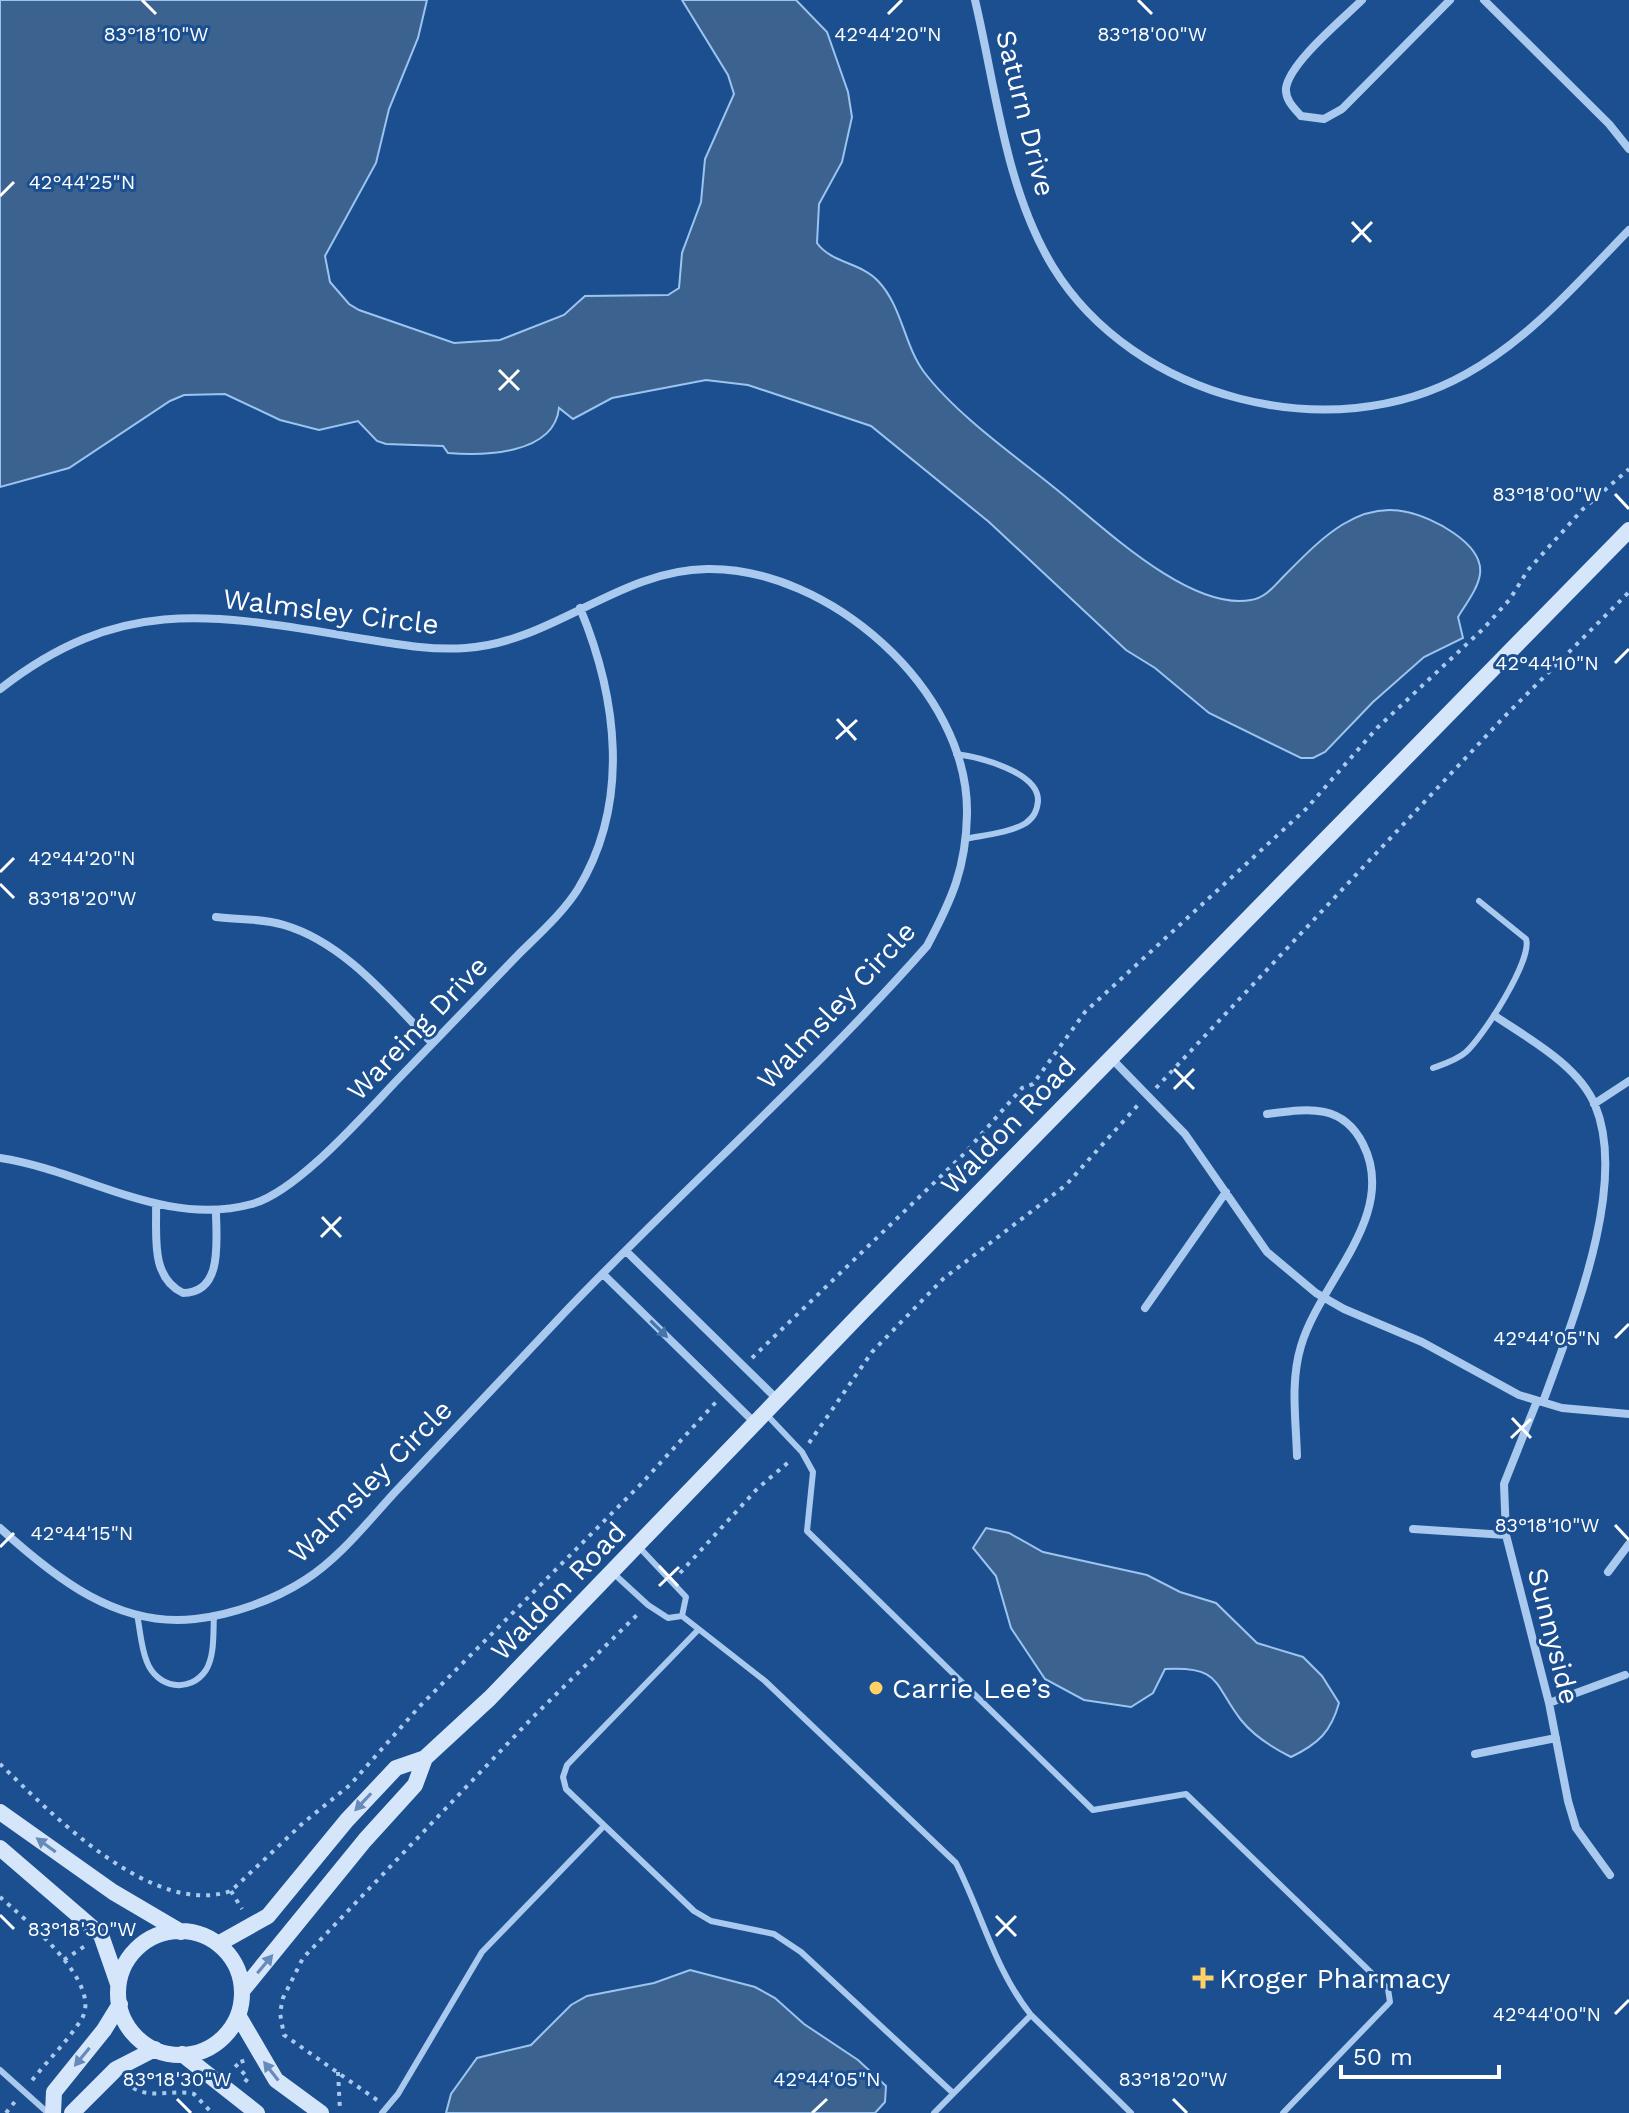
<svg xmlns="http://www.w3.org/2000/svg" width="1629" height="2113" font-family="'Work Sans',sans-serif">
<style>
.water{fill:#3c6290;stroke:#9cc4f0;stroke-width:2}
.lines{fill:none;stroke-linecap:round;stroke-linejoin:round}
.path{stroke:#a9c9ee;stroke-width:4;stroke-dasharray:4 6;stroke-linecap:butt}
.lane{stroke:#a9c9ee;stroke-width:6}
.street{stroke:#a9c9ee;stroke-width:8}
.secondary{stroke:#d6e6fa;stroke-width:16}
.oneway{fill:#4674ac}
.oneway2{fill:#668bba}
.ticks{fill:none;stroke:#fff;stroke-width:3}
.poi-dot{fill:#ffd166;stroke:#1b4f8f;stroke-width:3}
.labels{text-anchor:middle;stroke-width:6;stroke-linejoin:round;paint-order:stroke}
.street-label{font-size:28px;fill:#fff;stroke:#1b4f8f}
.poi-label{font-size:28px;fill:#fff;stroke:#1b4f8f;text-anchor:start}
.ticks-label{font-size:20px;text-anchor:middle;fill:#fff;stroke:#1b4f8f;stroke-width:6;stroke-linejoin:round;paint-order:stroke}
</style>
<rect width="100%" height="100%" fill="#1b4f8f"/>
<path class="water" d="M0 0H427L418 38 389 109 376 163 325 256 330 282 349 304 359 310 454 343 500 340 564 315 585 296 668 295 679 288 682 253 701 202 705 159 734 94 728 75 682 0H796L827 32 848 92 852 117 842 162 819 204 817 243C831 263 862 263 878 281 902 306 904 345 924 372 955 413 1011 453 1051 485 1097 521 1188 612 1251 600 1266 598 1275 585 1285 575 1318 542 1356 500 1407 512 1431 517 1484 543 1480 574 1478 589 1465 605 1458 617L1463 638 1424 657 1373 702 1325 752 1313 758H1301L1209 713 1155 668 1126 650 989 522 871 426 748 385 706 380 612 398 573 419 559 408C554 455 482 456 448 453L443 446 386 444 377 441 358 421 319 430 280 420 225 394 184 395 170 401 69 468 0 487Z
M986 1528 1009 1533 1043 1552 1147 1575 1180 1592 1216 1603 1257 1643 1303 1657 1322 1676 1339 1703C1331 1732 1318 1744 1291 1757 1273 1748 1254 1736 1241 1720 1213 1684 1222 1666 1165 1669L1153 1693 1131 1707 1084 1700 1045 1679 1011 1628 996 1576 973 1548Z
M690 1970 755 1987 775 1998 804 2024 858 2060 886 2086 885 2102 875 2113H446L451 2094 477 2058 531 2045 571 2005 587 1996 654 1983Z"/>
<g class="lines">
<path class="path" d="M1156 1088 1504 717 1629 592
M752 1358 965 1153 1022 1088 1033 1084 1085 1012 1306 809 1377 728 1484 628 1510 599 1528 570 1583 509 1629 469
M809 1443 872 1352 943 1279 1066 1185 1138 1105
M680 1573 757 1489 791 1460
M0 1764C52 1814 152 1918 231 1891L303 1823 350 1785 419 1707 641 1484 716 1402
M231 1891 242 1909
M0 1897C24 1919 105 1983 81 2020 67 2042 46 2062 30 2083
M64 1960 85 1946
M338 2072 340 2111
M126 2081C144 2103 171 2088 194 2094L212 2113
M245 2082 248 2078 235 2064 246 2060
M377 2100 284 2035 280 2013 283 1998 303 1958 533 1717 639 1613
M6 2113 17 2099"/>
<path class="lane" d="M956 754C979 757 1039 772 1038 801 1037 811 1034 817 1026 823 1010 833 984 835 965 839
M1433 1068C1444 1064 1457 1060 1466 1052 1483 1037 1533 959 1526 939L1479 901
M765 1413 802 1452 813 1472 807 1531 1093 1810 1186 1794 1388 1989 1390 2002 1283 2113
M612 1572 648 1605 668 1618 682 1616 686 1597 638 1546
M137 1614C140 1629 141 1648 147 1662 157 1688 190 1694 206 1670 215 1655 213 1632 214 1615
M682 1616 765 1681 956 1863C982 1914 995 1970 1031 2015L934 2113
M697 1631 567 1765 563 1777 566 1789 694 1911 711 1921 774 1934 801 1952 953 2093
M1031 2015 1131 2113
M0 2070 48 2113
M382 2113 398 2094 482 1952 604 1826"/>
<path class="street" d="M975 0C996 88 1005 188 1053 267 1134 399 1331 450 1466 374 1530 339 1579 281 1629 230
M1362 0C1343 19 1290 62 1286 88 1285 100 1294 108 1301 116L1324 119 1342 109 1450 0
M1484 0 1609 124 1629 149
M0 689C118 597 208 613 346 636 385 642 426 651 466 648 553 642 619 570 707 569 828 567 969 689 967 814 966 868 952 899 927 946 814 1074 685 1187 567 1310 510 1370 454 1430 397 1490 369 1520 340 1558 305 1580 274 1600 232 1615 195 1619 117 1628 54 1577 0 1528
M216 917C239 920 262 918 284 925 345 943 390 1000 432 1043
M1495 1016C1529 1039 1578 1065 1595 1105 1629 1186 1571 1324 1543 1402
M1111 1058 1185 1134 1267 1252 1316 1293 1344 1309 1422 1342 1519 1395 1562 1408 1629 1414
M1594 1104 1629 1081
M1267 1114C1306 1109 1342 1102 1363 1144 1399 1215 1320 1281 1301 1346 1290 1382 1296 1420 1297 1456
M0 1158C86 1171 163 1228 252 1204 299 1191 368 1110 403 1074 441 1035 479 995 517 956 537 936 563 913 578 889 631 802 617 697 580 608
M156 1205C157 1236 150 1277 183 1293 224 1293 216 1239 216 1211
M626 1251 777 1399
M603 1274 755 1423
M1145 1308 1226 1192
M1537 1401 1504 1484 1506 1535 1549 1703 1568 1801 1576 1828 1610 1875
M1413 1529 1506 1535
M1608 1572 1629 1544
M1549 1703 1625 1675
M1475 1754 1556 1738"/>
<path class="secondary" d="M0 1812 113 1892 181 1932
M0 1848 101 1935 118 1984
M118 1993a62 62 0 1 1 124 0a62 62 0 1 1-124 0Z
M218 1944 268 1916 347 1820 396 1768 425 1758 490 1698 863 1311 1629 530
M242 1991 365 1840 415 1785 425 1758
M238 2015 276 2080 321 2113
M182 2054 257 2113
M53 2113 54 2092 104 2030 120 2004
M72 2113 116 2069 155 2049"/>
</g>
<defs><path id="oneway-solid" d="M-6-.8H1V-3.2L6.5 0L1 3.2V.8H-6Z" transform="scale(2)"/></defs>
<use class="oneway" href="#oneway-solid" transform="translate(659 1329) rotate(45)"/>
<g class="oneway2">
<use href="#oneway-solid" transform="translate(363 1802) rotate(133)"/>
<use href="#oneway-solid" transform="translate(46 1845) rotate(-144)"/>
<use href="#oneway-solid" transform="translate(265 1964) rotate(-50)"/>
<use href="#oneway-solid" transform="translate(82 2057) rotate(129)"/>
<use href="#oneway-solid" transform="translate(271 2071) rotate(-128)"/>
</g>
<path class="ticks" d="M142 0 156 14M1138 0 1152 14M888 14 902 0M0 196 14 182M1352 222 1371 242M1352 242 1372 222M499 370 519 390M499 390 519 370M1615 494 1629 509M1615 663 1629 649M837 719 856 740M836 739 857 720M0 872 14 858M0 884 14 898M1174 1069 1194 1089M1174 1089 1194 1069M322 1217 341 1237M321 1237 341 1217M1615 1338 1629 1324M1512 1418 1531 1438M1511 1438 1531 1419M1615 1525 1629 1540M0 1547 14 1533M659 1566 678 1586M659 1586 679 1567M0 1915 14 1929M996 1916 1016 1936M996 1936 1016 1916M1615 2014 1629 2000M177 2099 191 2113M1173 2099 1187 2113M812 2113 827 2099"/>
<g class="poi-dot">
<circle cx="876" cy="1688" r="8"/>
<path d="M1199 1966h8v8h8v8h-8v8h-8v-8h-8v-8h8z"/>
</g>
<g class="labels">
<g class="street-label">
<text transform="translate(1026 113) rotate(76)" y="10">Saturn Drive</text>
<text transform="translate(331 611) rotate(7)" y="10">Walmsley Circle</text>
<text transform="translate(836 1005) rotate(-47)" y="10">Walmsley Circle</text>
<text transform="translate(417 1028) rotate(-46)" y="10">Wareing Drive</text>
<text transform="translate(1008 1125) rotate(-46)" y="10">Waldon Road</text>
<text transform="translate(370 1481) rotate(-45)" y="10">Walmsley Circle</text>
<text transform="translate(558 1591) rotate(-46)" y="10">Waldon Road</text>
<text transform="translate(1554 1636) rotate(76)" y="10">Sunnyside</text>
</g>
<g class="poi-label">
<text x="892" y="1698">Carrie Lee’s</text>
<text x="1219" y="1988">Kroger Pharmacy</text>
</g>
</g>
<g class="ticks-label">
<text x="888" y="41">42°44'20"N</text>
<text x="156" y="41">83°18'10"W</text>
<text x="1152" y="41">83°18'00"W</text>
<text x="82" y="189">42°44'25"N</text>
<text x="1547" y="501">83°18'00"W</text>
<text x="1547" y="670">42°44'10"N</text>
<text x="82" y="865">42°44'20"N</text>
<text x="82" y="905">83°18'20"W</text>
<text x="1547" y="1345">42°44'05"N</text>
<text x="1547" y="1532">83°18'10"W</text>
<text x="82" y="1540">42°44'15"N</text>
<text x="82" y="1936">83°18'30"W</text>
<text x="1547" y="2021">42°44'00"N</text>
<text x="177" y="2086">83°18'30"W</text>
<text x="1173" y="2086">83°18'20"W</text>
<text x="827" y="2086">42°44'05"N</text>
</g>
<path d="M1341 2065v12h158v-12" fill="none" stroke="#ffffff" stroke-width="4"/>
<text x="1353" y="2065" font-size="24" fill="#ffffff" stroke="#1b4f8f" stroke-width="6" paint-order="stroke">50 m</text>
</svg>
